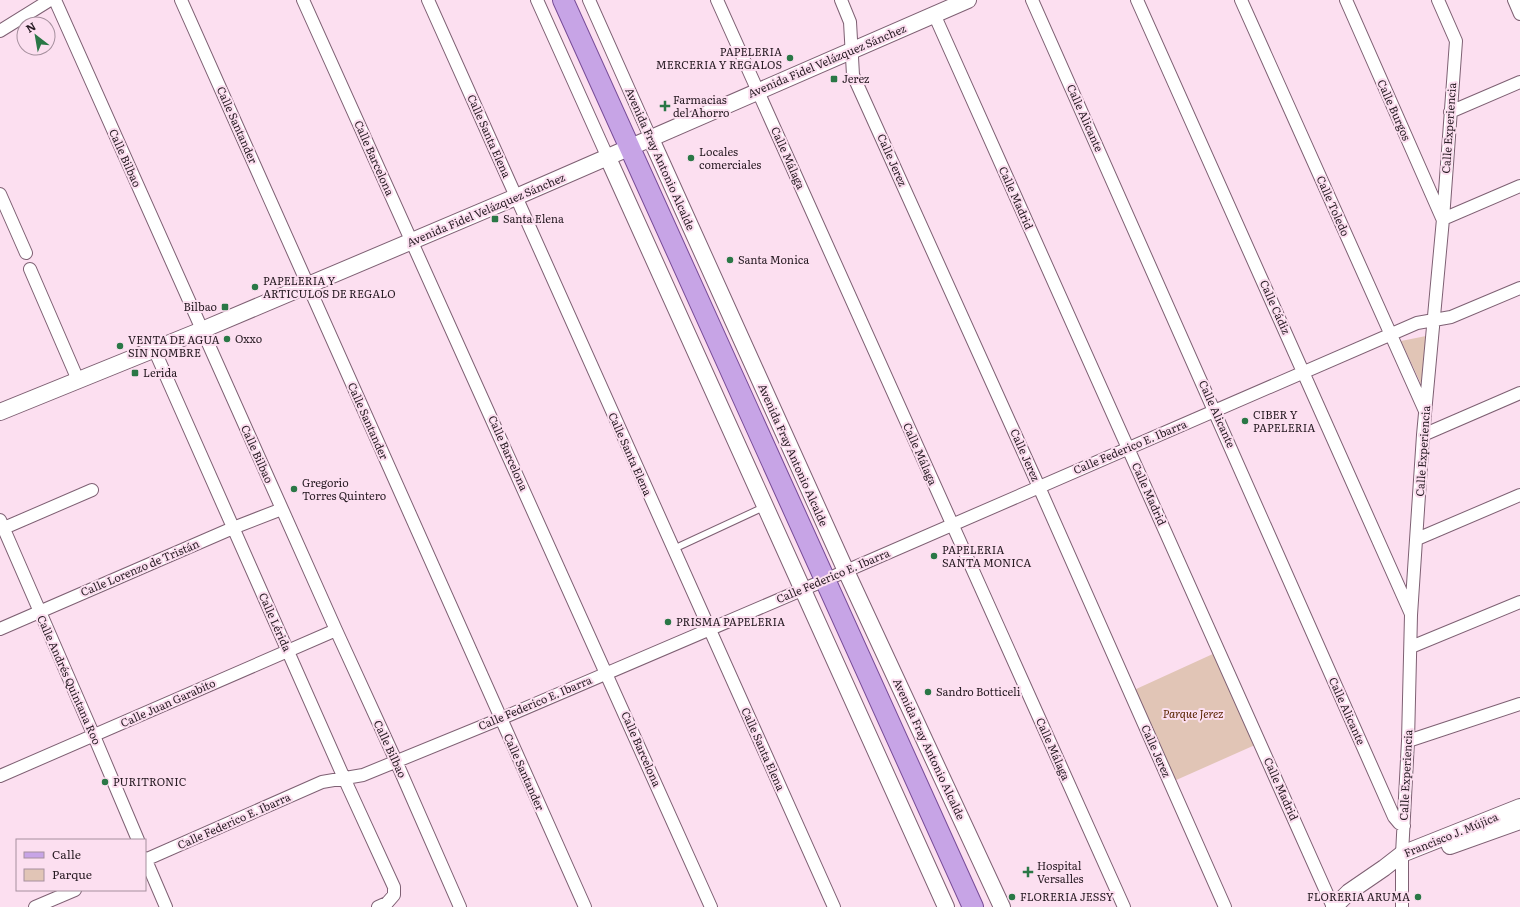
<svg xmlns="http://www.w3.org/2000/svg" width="1520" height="907" font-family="Literata,serif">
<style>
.green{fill:#e1c5b6}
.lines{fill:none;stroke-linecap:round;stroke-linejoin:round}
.service-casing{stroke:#7e6073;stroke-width:8}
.minor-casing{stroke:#7e6073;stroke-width:14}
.tertiary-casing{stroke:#7e6073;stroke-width:18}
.primary-casing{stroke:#774c97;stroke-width:22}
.service{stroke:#fff;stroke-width:6}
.minor{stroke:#fff;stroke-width:12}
.tertiary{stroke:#fff;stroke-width:16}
.primary{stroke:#c7a4e6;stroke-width:20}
.poi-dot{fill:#2a7746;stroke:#fcdff0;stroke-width:1.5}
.labels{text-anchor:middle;stroke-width:4;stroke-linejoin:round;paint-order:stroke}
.poi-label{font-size:11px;fill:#261a22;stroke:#fcdff0;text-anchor:start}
.street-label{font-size:11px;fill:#261a22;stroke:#fcdff0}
.park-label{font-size:11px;font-style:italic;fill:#592400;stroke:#fcdff0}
</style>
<rect width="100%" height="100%" fill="#fcdff0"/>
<path class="green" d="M1426 336 1421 384 1401 341Z
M1215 653 1255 745 1174 781 1134 690Z"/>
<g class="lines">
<defs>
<path id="service" d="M680 546 764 507"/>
<path id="minor" d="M55 0 336 630 396 761 460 907
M181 0 585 907
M303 0 711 907
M428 0 834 907
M537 0 608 158
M589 0 651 139
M717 0 1124 907
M841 0 850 22 853 75 1039 487 1225 907
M1032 0 1394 817 1399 823 1404 826
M1137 0 1411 614
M1241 0 1425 411
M1346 0 1442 218
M1514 0 1520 14
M934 14 1333 907
M0 31 50 0
M1450 112 1520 82
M0 194 26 253
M1443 219 1520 186
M30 269 78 380
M154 349 344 778 394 887V895L387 903 378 907
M1423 435 1520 393
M0 520 94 736 138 840
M4 528 92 490
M1417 539 1520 495
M0 629 233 528 282 509
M1411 647 1520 602
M1408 741 1520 704
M0 776 336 630
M145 858 166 907
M145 860 322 782 363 775 500 719 846 571 1417 323 1451 317 1520 288
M35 907 75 890
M1402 907V854L1408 741 1411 615 1423 435 1443 219 1456 41 1438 0"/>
<path id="tertiary" d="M651 139 846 571 1002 907
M608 158 946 907
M0 412 202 330 516 197 968 0
M1450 846 1520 821
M1334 907 1349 892 1384 868 1402 854 1520 807"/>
<path id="primary" d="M563 0 973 907"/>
</defs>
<use href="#service" class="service-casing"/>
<use href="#minor" class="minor-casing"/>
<use href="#tertiary" class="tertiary-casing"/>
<use href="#primary" class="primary-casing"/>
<use href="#service" class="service"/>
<use href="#minor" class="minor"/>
<use href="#tertiary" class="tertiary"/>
<use href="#primary" class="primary"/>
</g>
<g class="poi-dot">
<circle cx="790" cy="58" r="4"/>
<rect x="830" y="75" width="8" height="8" rx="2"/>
<path d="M663 100h4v4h4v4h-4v4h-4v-4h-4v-4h4z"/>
<circle cx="691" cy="158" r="4"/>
<rect x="491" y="215" width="8" height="8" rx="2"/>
<circle cx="730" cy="260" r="4"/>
<circle cx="255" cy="287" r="4"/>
<rect x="221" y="303" width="8" height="8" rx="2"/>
<circle cx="227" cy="339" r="4"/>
<circle cx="120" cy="346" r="4"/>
<rect x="131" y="369" width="8" height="8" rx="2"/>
<circle cx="1245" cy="421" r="4"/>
<circle cx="294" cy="489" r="4"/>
<circle cx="934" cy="556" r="4"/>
<circle cx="668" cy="622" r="4"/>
<circle cx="928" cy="692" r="4"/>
<circle cx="105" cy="782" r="4"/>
<path d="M1026 866h4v4h4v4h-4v4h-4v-4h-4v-4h4z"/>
<circle cx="1012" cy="897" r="4"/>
<circle cx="1418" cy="897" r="4"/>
</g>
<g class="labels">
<g class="poi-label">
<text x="782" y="56" text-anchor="end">PAPELERIA<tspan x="782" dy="13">MERCERIA Y REGALOS</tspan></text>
<text x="842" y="83">Jerez</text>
<text x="673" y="104">Farmacias<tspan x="673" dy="13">del Ahorro</tspan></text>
<text x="699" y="156">Locales<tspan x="699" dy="13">comerciales</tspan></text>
<text x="503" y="223">Santa Elena</text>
<text x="738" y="264">Santa Monica</text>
<text x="263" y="285">PAPELERIA Y<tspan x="263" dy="13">ARTICULOS DE REGALO</tspan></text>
<text x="217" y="311" text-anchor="end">Bilbao</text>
<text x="235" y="343">Oxxo</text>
<text x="128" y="344">VENTA DE AGUA<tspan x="128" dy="13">SIN NOMBRE</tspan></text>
<text x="143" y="377">Lerida</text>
<text x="1253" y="419">CIBER Y<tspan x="1253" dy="13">PAPELERIA</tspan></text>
<text x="302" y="487">Gregorio<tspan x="302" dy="13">Torres Quintero</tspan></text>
<text x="942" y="554">PAPELERIA<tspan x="942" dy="13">SANTA MONICA</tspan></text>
<text x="676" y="626">PRISMA PAPELERIA</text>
<text x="936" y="696">Sandro Botticeli</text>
<text x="113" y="786">PURITRONIC</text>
<text x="1037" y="870">Hospital<tspan x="1037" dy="13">Versalles</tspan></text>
<text x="1020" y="901">FLORERIA JESSY</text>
<text x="1410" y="901" text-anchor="end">FLORERIA ARUMA</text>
</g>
<g class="street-label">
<text transform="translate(827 61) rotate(-23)" y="4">Avenida Fidel Velázquez Sánchez</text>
<text transform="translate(1394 110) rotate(66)" y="4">Calle Burgos</text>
<text transform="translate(1085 118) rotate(66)" y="4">Calle Alicante</text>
<text transform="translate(237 125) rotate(66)" y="4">Calle Santander</text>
<text transform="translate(1449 128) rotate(-86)" y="4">Calle Experiencia</text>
<text transform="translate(489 136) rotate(66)" y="4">Calle Santa Elena</text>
<text transform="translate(125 158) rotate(66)" y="4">Calle Bilbao</text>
<text transform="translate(374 158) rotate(66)" y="4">Calle Barcelona</text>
<text transform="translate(788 158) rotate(66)" y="4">Calle Málaga</text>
<text transform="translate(660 159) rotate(66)" y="4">Avenida Fray Antonio Alcalde</text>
<text transform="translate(892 160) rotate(66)" y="4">Calle Jerez</text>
<text transform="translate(1016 198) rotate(66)" y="4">Calle Madrid</text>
<text transform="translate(1333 206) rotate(66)" y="4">Calle Toledo</text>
<text transform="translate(486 210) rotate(-23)" y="4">Avenida Fidel Velázquez Sánchez</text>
<text transform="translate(1275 307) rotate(66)" y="4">Calle Cádiz</text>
<text transform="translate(1217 414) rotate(66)" y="4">Calle Alicante</text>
<text transform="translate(368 421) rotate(66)" y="4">Calle Santander</text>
<text transform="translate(1130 447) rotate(-23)" y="4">Calle Federico E. Ibarra</text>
<text transform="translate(1423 451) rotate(-86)" y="4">Calle Experiencia</text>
<text transform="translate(508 453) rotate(66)" y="4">Calle Barcelona</text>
<text transform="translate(257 454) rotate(66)" y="4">Calle Bilbao</text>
<text transform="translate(630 454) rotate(66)" y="4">Calle Santa Elena</text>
<text transform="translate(920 454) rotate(66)" y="4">Calle Málaga</text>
<text transform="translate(793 455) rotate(66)" y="4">Avenida Fray Antonio Alcalde</text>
<text transform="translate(1025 455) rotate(66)" y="4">Calle Jerez</text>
<text transform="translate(1149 494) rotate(66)" y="4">Calle Madrid</text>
<text transform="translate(140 568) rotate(-23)" y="4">Calle Lorenzo de Tristán</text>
<text transform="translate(833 576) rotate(-23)" y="4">Calle Federico E. Ibarra</text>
<text transform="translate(275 622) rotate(66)" y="4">Calle Lérida</text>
<text transform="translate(69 680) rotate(66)" y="4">Calle Andrés Quintana Roo</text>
<text transform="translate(168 703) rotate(-24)" y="4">Calle Juan Garabito</text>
<text transform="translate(535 703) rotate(-23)" y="4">Calle Federico E. Ibarra</text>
<text transform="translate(1347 711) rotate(66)" y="4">Calle Alicante</text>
<text transform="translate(390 749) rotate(65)" y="4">Calle Bilbao</text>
<text transform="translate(641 749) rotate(66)" y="4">Calle Barcelona</text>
<text transform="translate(763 749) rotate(66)" y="4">Calle Santa Elena</text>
<text transform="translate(929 749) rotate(65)" y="4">Avenida Fray Antonio Alcalde</text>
<text transform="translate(1053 749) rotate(66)" y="4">Calle Málaga</text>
<text transform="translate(1156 751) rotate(66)" y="4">Calle Jerez</text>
<text transform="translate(524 772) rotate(66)" y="4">Calle Santander</text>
<text transform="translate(1406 775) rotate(-87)" y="4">Calle Experiencia</text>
<text transform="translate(1281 789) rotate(66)" y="4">Calle Madrid</text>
<text transform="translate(234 821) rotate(-24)" y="4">Calle Federico E. Ibarra</text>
<text transform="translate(1451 835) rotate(-22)" y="4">Francisco J. Mújica</text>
</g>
<g class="park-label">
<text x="1193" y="718">Parque Jerez</text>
</g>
</g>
<rect x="16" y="839" width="130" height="52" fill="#fcdff0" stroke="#a6909e"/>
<rect x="24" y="852" width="20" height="6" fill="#c7a4e6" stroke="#a6909e"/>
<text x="52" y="859" font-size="12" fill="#261a22">Calle</text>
<rect x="24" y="869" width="20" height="12" fill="#e1c5b6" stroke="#a6909e"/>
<text x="52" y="879" font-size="12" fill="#261a22">Parque</text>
<g transform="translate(36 36) rotate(329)"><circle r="19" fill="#fcdff0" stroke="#a6909e"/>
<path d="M0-3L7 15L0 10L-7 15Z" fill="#2a7746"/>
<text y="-6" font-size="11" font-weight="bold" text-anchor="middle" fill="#261a22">N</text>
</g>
</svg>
